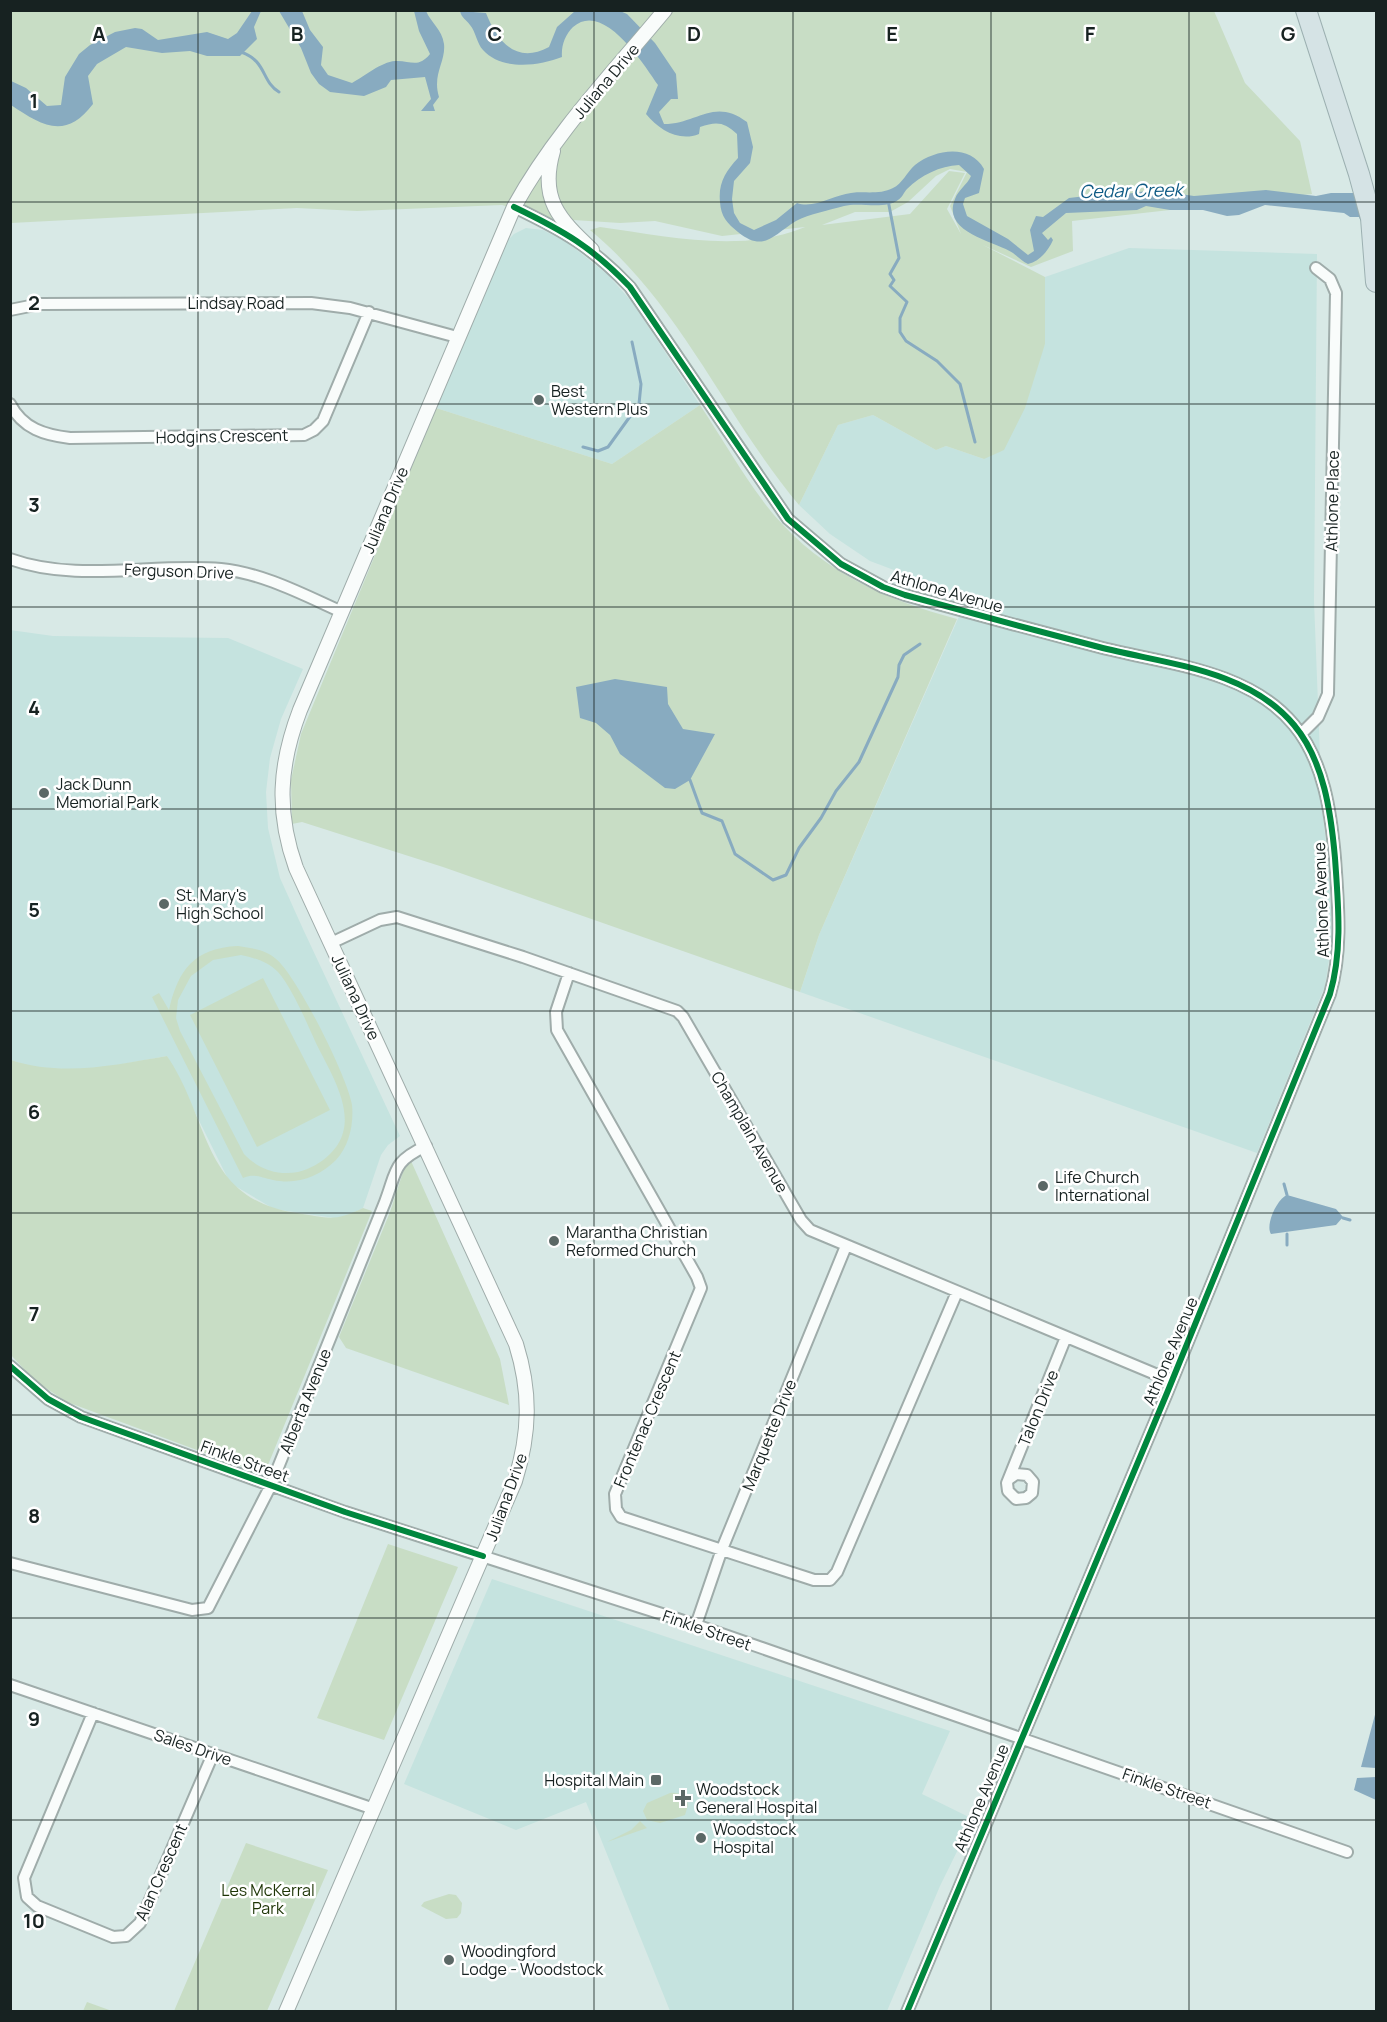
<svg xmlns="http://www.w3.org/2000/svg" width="1387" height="2022" font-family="Manrope,sans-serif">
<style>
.built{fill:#c5e3df}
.green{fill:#c8ddc5;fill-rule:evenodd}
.water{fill:#88abc0}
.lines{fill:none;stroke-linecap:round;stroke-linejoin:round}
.stream{stroke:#88abc0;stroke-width:3}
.minor-casing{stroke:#9facaa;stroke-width:14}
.tertiary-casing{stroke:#9facaa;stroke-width:16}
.motorway-casing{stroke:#9cb0b1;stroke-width:22}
.minor{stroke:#f9fcfb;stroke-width:10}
.tertiary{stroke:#f9fcfb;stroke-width:14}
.motorway{stroke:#d5e3e5;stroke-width:20}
.cycleway-casing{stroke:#fff;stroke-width:10}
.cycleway{stroke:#00873e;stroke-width:6}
.grid{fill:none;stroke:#172221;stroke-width:1.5;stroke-opacity:0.55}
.poi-dot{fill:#5b6866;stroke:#fff;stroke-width:2}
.labels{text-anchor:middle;stroke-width:5;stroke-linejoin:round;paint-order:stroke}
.street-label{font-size:16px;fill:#172221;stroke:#fff}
.poi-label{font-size:16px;fill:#172221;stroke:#fff;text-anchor:start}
.park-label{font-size:16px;fill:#1e3506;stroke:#fff}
.water-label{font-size:18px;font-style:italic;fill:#0e5a84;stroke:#fff}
.grid-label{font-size:20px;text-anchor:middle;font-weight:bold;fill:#172221;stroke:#fff;stroke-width:5;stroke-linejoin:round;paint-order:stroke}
</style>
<rect width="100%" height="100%" fill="#d8e9e6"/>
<path class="built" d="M526 228 543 230 568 243 608 275 632 302 700 405 612 464 436 408 506 242 514 234Z
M1129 248 1317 254 1314 601 1322 807 1329 870 1332 941 1325 986 1257 1153 800 992 819 935 968 596 939 587 870 561 830 534 799 505 838 425 873 415 936 450 946 446 984 459 1045 344V277Z
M10 630 53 636 228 638 303 669 281 719 270 758 266 792 268 828 280 878 303 929 400 1136 388 1145 381 1155 363 1208 341 1219 274 1209 230 1183 167 1056 90 1070 35 1068 11 1060Z
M492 1579 950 1731 922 1794 975 1820 970 1825 940 1886 887 2011H670L586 1802 516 1830 404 1784Z"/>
<path class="green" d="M10 11H1214L1245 83 1300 141 1312 194 1072 221 1073 251 1031 267 983 245 1045 277V344L1025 408 1004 450 984 459 946 446 936 450 873 415 838 425 799 505C725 417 681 305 590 230L600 227C667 236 741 254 805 227L722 236 655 221 620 223 542 218 502 205 357 211 297 208 11 223ZM950 169 967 172 950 206 961 234 947 209 965 173 949 171 910 214 822 225 855 212H890L908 202 936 176Z
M700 405C724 441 746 481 774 515 823 572 886 600 957 619L819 935 800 992 443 867 302 822 292 824 291 780 301 734 436 408 612 464Z
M238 946C252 948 266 950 276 959 297 976 348 1078 352 1105 354 1124 349 1146 336 1160 319 1177 297 1185 273 1180 261 1178 255 1173 243 1178L152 997 159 993 169 1010C178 970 194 948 238 946ZM241 955C255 958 268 962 278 972 292 988 306 1021 315 1041 331 1075 364 1121 330 1154 321 1163 310 1169 298 1172 278 1176 258 1169 244 1154L180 1031 176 1018 178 1000 191 976 213 960Z
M263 978 330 1110 257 1147 190 1015Z
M167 1056C211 1120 201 1199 297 1213 329 1218 334 1222 363 1208L372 1211 268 1465 263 1469 251 1470 67 1402 35 1381 11 1355V1060C63 1077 114 1065 167 1056Z
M411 1161 500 1359 509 1405 346 1348 339 1337 390 1212 405 1166Z
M388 1544 458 1567 384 1740 317 1718Z
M670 1793C680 1792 686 1796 688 1805L685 1815 660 1823 647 1820 643 1811 647 1803Z
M640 1821 647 1828 607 1842 631 1830Z
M246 1843 328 1870 267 2011H174Z
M449 1894 456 1895 462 1903 461 1913 457 1918 446 1919 421 1906 424 1902Z
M87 2002 112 2011H83Z"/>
<path class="water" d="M252 11H261L254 27 257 39 240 56H207L190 51 162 53 126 47 97 64 88 76 93 104C65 141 41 125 11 105V81L26 88 47 106 61 105 65 77 79 54 90 45 115 32 135 28 142 29 158 40 207 32 228 39 237 33Z
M279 11H302L310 30 323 47 321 65 328 75 352 83C365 76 381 62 395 61 410 60 418 69 430 54L419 31 414 11H426C431 23 442 29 444 44 446 62 432 74 439 97L433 105 435 111H421L431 99 425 77 391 80 386 87 364 96 330 92 319 84 311 73 301 48Z
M460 11 486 13C497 41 516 65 549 47L557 27 575 11H620L627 14 655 43 676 74 678 99H671L659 112 664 124C697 124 714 97 747 122L753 147 750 163 734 181 732 199 734 213 740 223 754 230 776 220 797 203C814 209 834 195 851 193 865 191 880 195 893 188 902 184 907 172 915 165 936 149 970 144 984 169L979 193 965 198 963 204 967 216 1008 239 1028 255 1034 251 1030 230 1036 216 1043 217 1069 198 1086 196 1096 192 1126 194 1153 190 1194 196 1266 190 1316 196 1331 193H1354L1350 181 1353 177 1359 192 1376 194V214L1362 224 1359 217H1350L1344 213 1265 205 1239 215 1227 216 1203 210H1170L1146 206 1137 210 1066 213 1042 233 1048 240 1051 237 1053 240C1048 251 1040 261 1028 264 1022 261 1018 257 1013 253 995 241 941 233 955 199 958 190 967 185 971 176L959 165C940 166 921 175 907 189 904 192 902 198 898 200 885 210 860 202 844 206 830 210 809 214 796 221 773 235 764 253 738 232 727 223 721 217 720 202 718 183 726 171 738 158L737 134C724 122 717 121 700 127L699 134C679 142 659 130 646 114L658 85C643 63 603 0 573 27 565 35 561 46 562 57 539 66 502 71 483 50 477 44 476 32 470 25 466 19 462 19 460 11Z
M615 679 667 687 668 704 683 729 715 734 690 780 675 789 665 788 620 754 610 735 596 723 580 718 576 687Z
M1287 1195 1336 1209 1343 1217 1336 1225 1271 1234C1265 1225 1277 1199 1287 1195Z
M1376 1711V1768L1361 1767Z
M1376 1777V1800L1354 1790 1357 1778Z"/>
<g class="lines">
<path class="stream" d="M241 52C267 61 261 81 279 92
M888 200 899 258 890 274 894 280 890 286 907 302 900 318V332L906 341 937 361 960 384 975 442
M583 447 598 451 608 447 639 404 641 384 632 342
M690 780 702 813 722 821 735 854 773 880 786 875 799 848 821 818 836 791 859 762 898 677 899 665 904 655 920 644
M1284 1184 1287 1195
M1343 1218 1350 1220
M1287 1234V1245"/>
<defs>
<path id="minor" d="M514 207C564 231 592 247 630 287L788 519 841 564 883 587 905 595C970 613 1034 630 1099 647 1164 664 1248 669 1294 725 1324 761 1331 813 1335 858 1338 903 1343 949 1330 994L1167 1393 907 2012
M10 310 40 304 311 303 350 308 457 337
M10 404C23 429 45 435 70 438L304 435 314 430 323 421 369 312
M10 559C77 583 152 563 221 569 263 573 304 595 342 612
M1301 734 1318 717 1328 694 1336 293 1330 279 1316 268
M331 943 380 920 397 917 523 957 677 1011 683 1017 801 1220 810 1230 1172 1381
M569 973 556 1012 557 1030 697 1277 701 1288 615 1494 616 1509 621 1517 814 1580H830L837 1572 957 1292
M10 1366 48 1399 81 1417 345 1512 696 1625 1347 1852
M1009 1479 1016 1474 1027 1475 1033 1482 1032 1493 1026 1498 1016 1499 1008 1491 1007 1483 1066 1337
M10 1563 192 1610 208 1608 271 1485 385 1202C397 1171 392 1162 426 1146
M696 1625 722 1549 846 1246
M10 1685 374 1809
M93 1713 24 1878 27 1897 37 1906 113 1937 126 1936 140 1923 213 1754"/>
<path id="tertiary" d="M553 151C539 199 559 219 592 250
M286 2012 515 1481C530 1433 531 1392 516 1344L296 868C276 812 279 765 300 710L514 207C554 134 612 74 665 10"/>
<path id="motorway" d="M1306 10 1359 174 1371 218 1376 282"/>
</defs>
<use href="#minor" class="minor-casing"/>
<use href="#tertiary" class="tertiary-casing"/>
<use href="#motorway" class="motorway-casing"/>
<use href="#minor" class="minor"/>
<use href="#tertiary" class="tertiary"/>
<use href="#motorway" class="motorway"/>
<defs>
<path id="cycleway" d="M514 207C564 231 592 247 630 287L788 519 841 564 883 587 905 595C970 613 1034 630 1099 647 1164 664 1248 669 1294 725 1324 761 1331 813 1335 858 1338 903 1343 949 1330 994L1167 1393 907 2012
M10 1366 48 1399 81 1417 345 1512 483 1556"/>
</defs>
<use href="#cycleway" class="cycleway-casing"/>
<use href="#cycleway" class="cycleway"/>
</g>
<path class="grid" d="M198 10V2012M396 10V2012M594 10V2012M793 10V2012M991 10V2012M1189 10V2012M10 202H1376M10 404H1376M10 607H1376M10 809H1376M10 1011H1376M10 1213H1376M10 1415H1376M10 1618H1376M10 1820H1376"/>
<g class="poi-dot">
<circle cx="539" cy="400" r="6"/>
<circle cx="44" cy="793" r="6"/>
<circle cx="164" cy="904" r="6"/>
<circle cx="1043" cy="1186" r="6"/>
<circle cx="554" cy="1241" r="6"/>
<rect x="650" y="1774" width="12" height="12" rx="3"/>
<path d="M680 1789h6v6h6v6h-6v6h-6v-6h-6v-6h6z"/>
<circle cx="701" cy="1838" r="6"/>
<circle cx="449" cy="1960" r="6"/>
</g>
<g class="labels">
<g class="street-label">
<text transform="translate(606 81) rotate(-50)" y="6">Juliana Drive</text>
<text x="236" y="309">Lindsay Road</text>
<text transform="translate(222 436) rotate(-1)" y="6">Hodgins Crescent</text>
<text transform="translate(1332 501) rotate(-89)" y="6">Athlone Place</text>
<text transform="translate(385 510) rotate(-67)" y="6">Juliana Drive</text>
<text transform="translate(179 571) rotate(2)" y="6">Ferguson Drive</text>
<text transform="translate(947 591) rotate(16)" y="6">Athlone Avenue</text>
<text transform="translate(1321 900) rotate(-92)" y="6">Athlone Avenue</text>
<text transform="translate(356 997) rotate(65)" y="6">Juliana Drive</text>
<text transform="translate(750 1132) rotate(60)" y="6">Champlain Avenue</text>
<text transform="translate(1170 1351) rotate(-67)" y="6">Athlone Avenue</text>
<text transform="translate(305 1401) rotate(-68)" y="6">Alberta Avenue</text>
<text transform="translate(1038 1408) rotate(-68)" y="6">Talon Drive</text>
<text transform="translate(647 1419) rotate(-67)" y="6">Frontenac Crescent</text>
<text transform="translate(769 1435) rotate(-68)" y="6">Marquette Drive</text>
<text transform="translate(245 1461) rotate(20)" y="6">Finkle Street</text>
<text transform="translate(506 1497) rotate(-70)" y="6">Juliana Drive</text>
<text transform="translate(707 1630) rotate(19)" y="6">Finkle Street</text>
<text transform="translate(193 1747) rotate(19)" y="6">Sales Drive</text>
<text transform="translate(1167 1788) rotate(19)" y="6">Finkle Street</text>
<text transform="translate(981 1798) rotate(-67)" y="6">Athlone Avenue</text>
<text transform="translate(161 1872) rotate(-66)" y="6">Alan Crescent</text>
</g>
<g class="poi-label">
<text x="551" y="397">Best<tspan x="551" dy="18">Western Plus</tspan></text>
<text x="56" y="790">Jack Dunn<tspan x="56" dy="18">Memorial Park</tspan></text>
<text x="176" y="901">St. Mary's<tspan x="176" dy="18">High School</tspan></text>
<text x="1055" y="1183">Life Church<tspan x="1055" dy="18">International</tspan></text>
<text x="566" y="1238">Marantha Christian<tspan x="566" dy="18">Reformed Church</tspan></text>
<text x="644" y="1786" text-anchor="end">Hospital Main</text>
<text x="696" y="1795">Woodstock<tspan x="696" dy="18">General Hospital</tspan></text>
<text x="713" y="1835">Woodstock<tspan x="713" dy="18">Hospital</tspan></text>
<text x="461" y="1957">Woodingford<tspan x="461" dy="18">Lodge - Woodstock</tspan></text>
</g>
<g class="park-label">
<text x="268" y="1896">Les McKerral<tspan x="268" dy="18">Park</tspan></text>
</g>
<g class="water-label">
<text transform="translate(1131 191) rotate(-1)" y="6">Cedar Creek</text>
</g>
</g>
<g class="grid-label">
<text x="99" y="41">A</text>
<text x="297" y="41">B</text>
<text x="495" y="41">C</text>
<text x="694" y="41">D</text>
<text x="892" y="41">E</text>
<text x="1090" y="41">F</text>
<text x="1288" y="41">G</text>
<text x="34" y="108">1</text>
<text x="34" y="310">2</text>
<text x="34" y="512">3</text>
<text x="34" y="715">4</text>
<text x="34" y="917">5</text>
<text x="34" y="1119">6</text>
<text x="34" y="1321">7</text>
<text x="34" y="1523">8</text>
<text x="34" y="1726">9</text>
<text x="34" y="1928">10</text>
</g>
<rect width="1387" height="2022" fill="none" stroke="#172221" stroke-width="24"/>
</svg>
